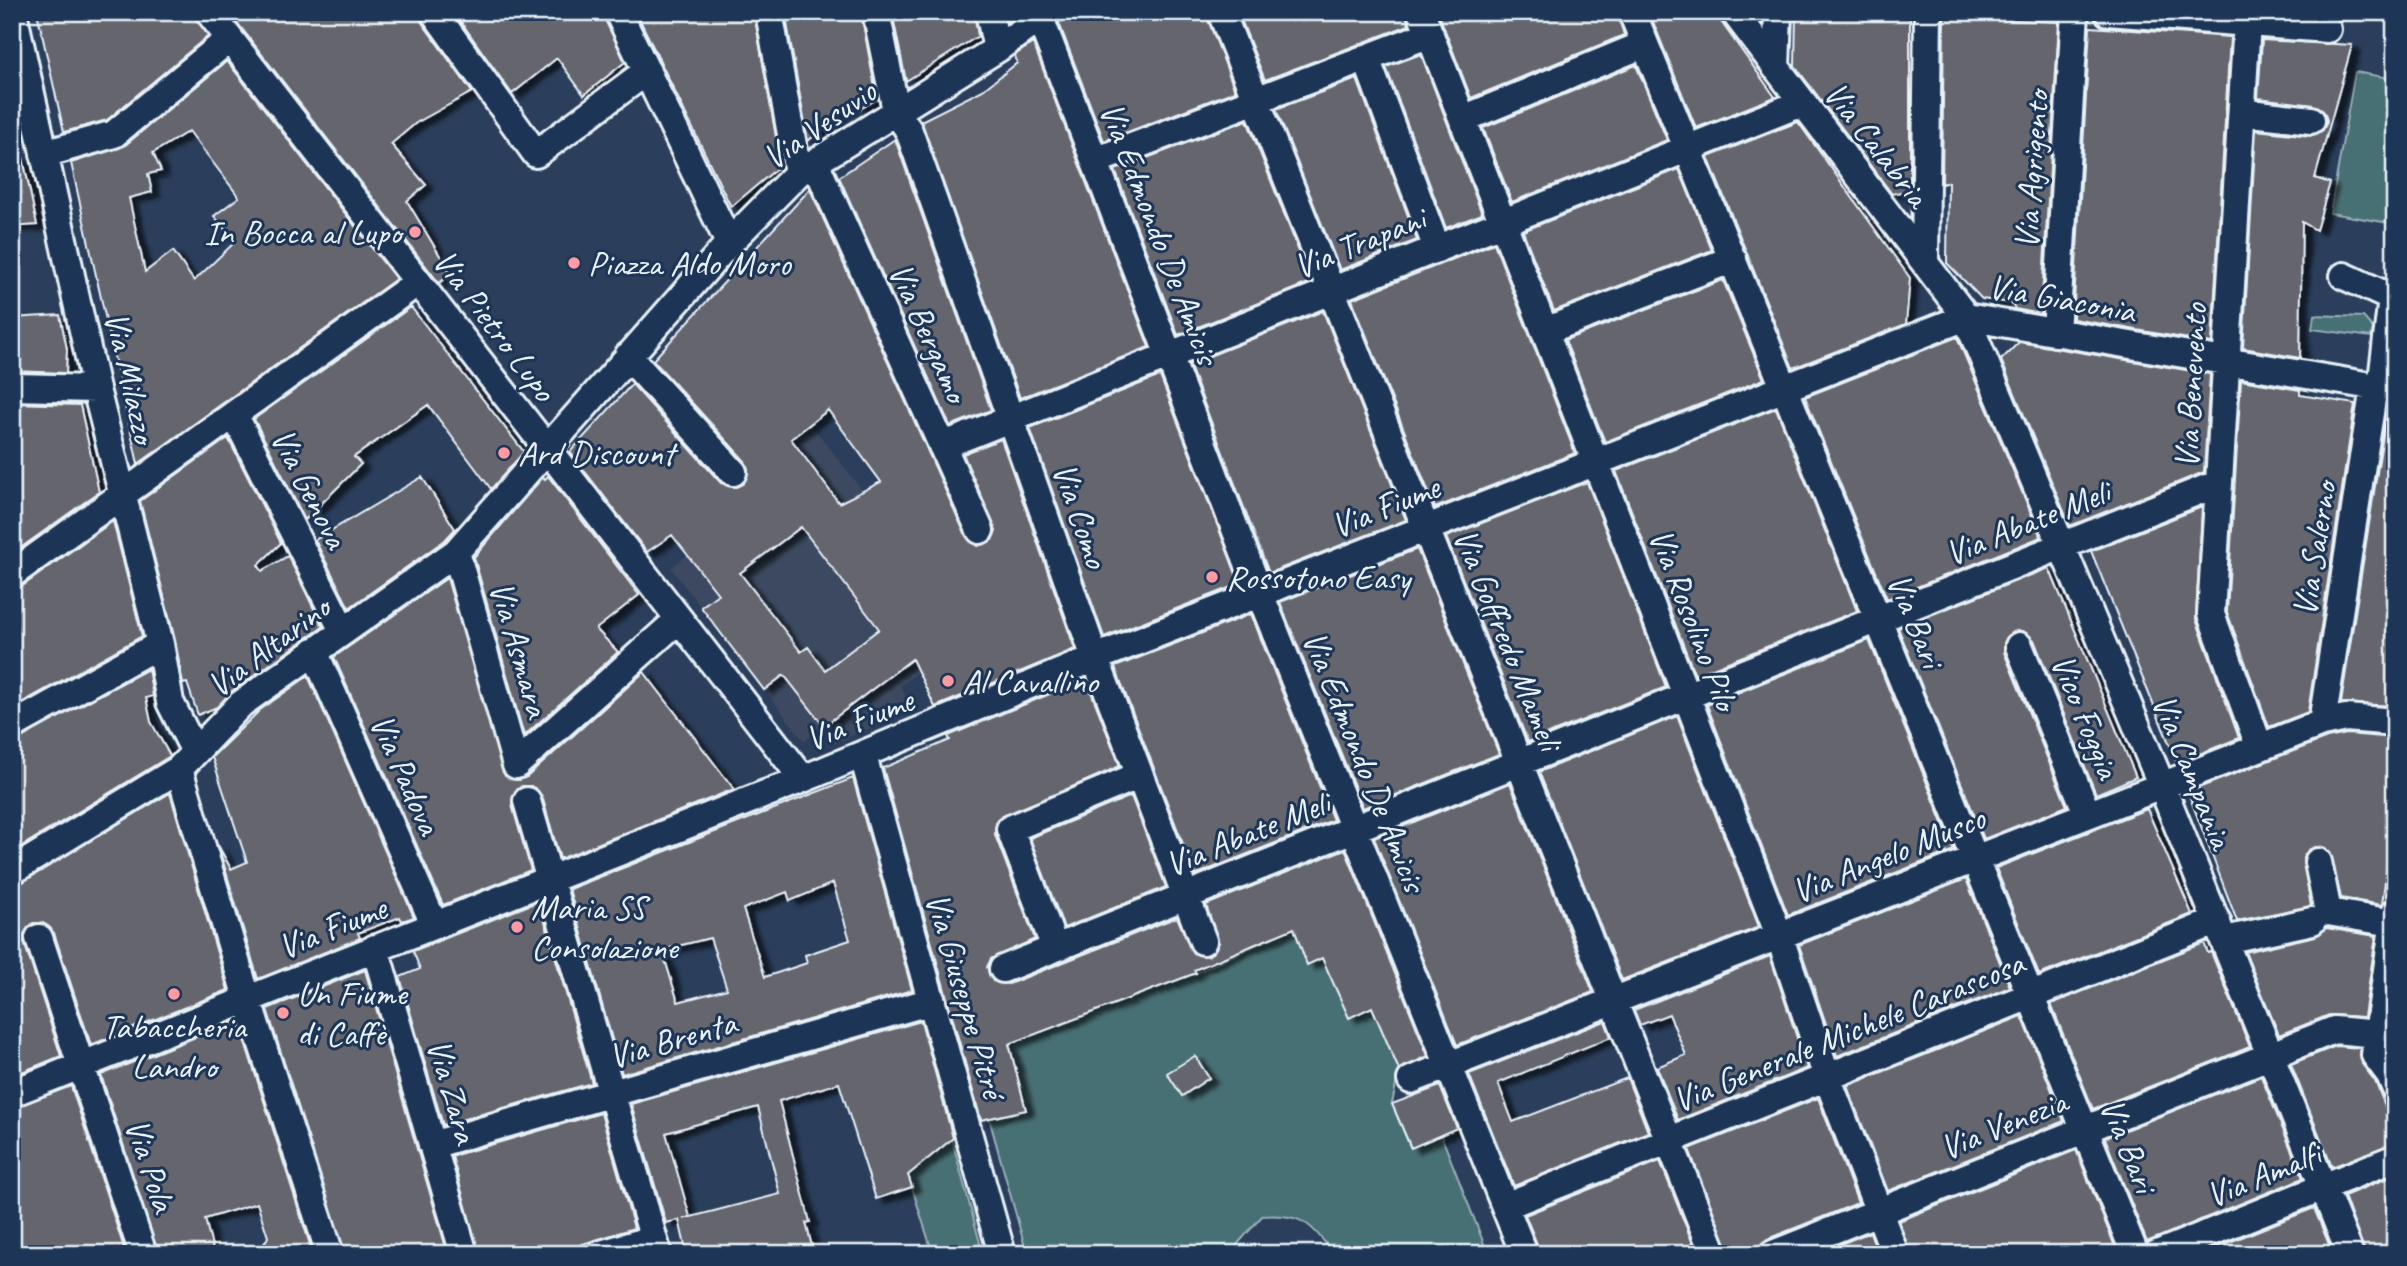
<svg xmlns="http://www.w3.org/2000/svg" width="2407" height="1266" font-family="Caveat,sans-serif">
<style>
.built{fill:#3c4a61}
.green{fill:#476f74;stroke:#98b0b6;stroke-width:2}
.building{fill:#65656e;stroke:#e8f1f8;stroke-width:2;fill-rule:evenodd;filter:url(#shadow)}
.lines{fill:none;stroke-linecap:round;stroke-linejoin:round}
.street-casing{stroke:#e8f1f8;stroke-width:32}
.street{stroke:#1d3557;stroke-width:26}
.poi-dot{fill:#ff9aa2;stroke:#1d3557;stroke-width:2.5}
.labels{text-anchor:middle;stroke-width:6;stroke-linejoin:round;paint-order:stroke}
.street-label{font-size:35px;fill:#e8f1f8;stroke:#1d3557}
.poi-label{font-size:35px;fill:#e8f1f8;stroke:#1d3557;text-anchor:start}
</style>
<defs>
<filter id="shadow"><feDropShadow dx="8" dy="4.5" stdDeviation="2" flood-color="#0009"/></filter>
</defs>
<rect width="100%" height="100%" fill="#2b3f5c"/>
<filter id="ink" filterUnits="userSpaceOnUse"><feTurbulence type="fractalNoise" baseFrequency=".0143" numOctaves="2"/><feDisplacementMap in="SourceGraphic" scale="14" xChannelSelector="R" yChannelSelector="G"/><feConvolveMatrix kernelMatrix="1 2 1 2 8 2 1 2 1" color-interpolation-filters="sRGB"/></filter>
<g filter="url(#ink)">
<path class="built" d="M811 424 937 588 950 647 900 686 913 710 835 743 824 726 804 741 671 568 688 555 672 535Z"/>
<path class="green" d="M2355 72 2395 79V224L2330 213Z
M2314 315 2363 317 2373 328 2371 337 2312 329Z
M1294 928 1307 964 1322 958 1349 1017 1372 1007 1399 1070 1392 1104 1410 1147 1441 1135 1488 1254H1334C1310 1223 1302 1213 1262 1216L1229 1254H1027L989 1118 1026 1110 1009 1044 1196 973Z
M952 1140 983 1254H933L908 1175Z"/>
<path class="building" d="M37 12H194L208 36 107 120 64 132Z
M229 12H418L421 21 472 92 416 123 391 144 426 185 407 201 451 274 439 283Z
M454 12H602L625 62 584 95 557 58 512 94Z
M636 12H754L781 165 731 207Z
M785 12H861L877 99 860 109 853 102 808 141Z
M892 12H974L978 36 906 81Z
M1063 12H1206L1235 91 1104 141 1059 23Z
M1238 12H1406L1409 25 1265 80Z
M1438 12H1617L1624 35 1471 98Z
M1649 12H1714L1775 97 1696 128Z
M1796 12H1910V190L1892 194 1795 66Z
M1944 17 2059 22 2041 314 2015 309 2011 303 1982 299 1947 263 1948 182 1942 184Z
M2090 27 2230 37 2212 343 2073 319Z
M2262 40 2352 45 2315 178 2330 183 2316 230 2302 222 2300 358 2243 348 2256 130 2310 136 2323 130 2327 121 2325 113 2313 105 2258 98Z
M1033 43 1149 347 1020 398 921 121 983 90 1017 63 1015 55Z
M1421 54 1482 214 1446 228 1386 67Z
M227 61 396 279 138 464 71 163 124 146ZM189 131 239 197 214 216 235 242 194 281 173 251 145 272 129 198 152 192 148 174 161 171 153 153Z
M1636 65 1667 140 1512 202 1483 128Z
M1357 79 1417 240 1340 270 1276 109Z
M1247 120 1311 282 1178 335 1115 170Z
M1798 122 1910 278 1906 324 1793 368 1708 157Z
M895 139 991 410 950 426 839 177Z
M23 158 37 225 12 227V159Z
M1679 169 1712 250 1554 311 1523 231Z
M810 189 966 536 978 546 992 540 996 531 963 454 1001 439 1075 649 935 707 912 659 824 726 784 675 764 690 701 607 718 594 672 535 647 552 570 452 632 384 721 483 736 487 744 483 748 469 745 461 653 360ZM828 410 881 482 839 503 791 439ZM801 527 879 629 825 670 808 647 801 652 740 573Z
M1494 243 1575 453 1435 508 1352 299Z
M1723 280 1764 379 1605 442 1565 340Z
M411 307 524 452 491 489 428 405 354 457 361 464 305 520 254 419Z
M1323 311 1406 520 1269 573 1189 364Z
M60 315 67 349 66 373 12 371V318Z
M1957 337 2041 537 1887 599 1805 397Z
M2019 342 2210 374 2204 472 2070 526 2001 360Z
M1160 376 1240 584 1104 637 1030 428Z
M2241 380 2300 390V395L2355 404 2308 712 2269 727 2227 612Z
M12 403 80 405 99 492 12 554Z
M1776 408 1857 611 1695 675 1616 471Z
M2387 409 2395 411V706L2341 703Z
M228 438 281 543 258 565 262 571 288 556 323 627 232 691 217 707 198 715 187 683 183 684 175 640 140 501Z
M548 476 639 595 596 629 618 652 524 736 474 557 543 477 545 479Z
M422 477 455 529 445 540 349 608 315 540Z
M1587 482 1666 687 1528 742 1446 537Z
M2202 507 2196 619 2239 738 2177 763 2091 551Z
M113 521 142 636 12 708V590L21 587Z
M1417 549 1499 754 1363 808 1280 602Z
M2049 568 2136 777 2096 794 2034 640 2022 631 2012 632 2004 643V652L2067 806 1984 839 1898 628Z
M447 578 505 776 519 780 527 777 644 672 734 789 560 859 542 796 531 786H522L515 791 512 805 531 870 443 905 334 657Z
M1251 614 1333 820 1195 875 1115 667Z
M1869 640 1954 850 1788 915 1707 705Z
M148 669 153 696 146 698 151 722 170 756 12 852V742Z
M308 676 414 917 402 921 400 917 358 933 360 938 258 979 218 845 231 869 247 862 212 757 260 710Z
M1086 679 1120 766 997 820 995 835 1035 939 991 959 987 967 993 981 1009 984 1177 917 1193 953 1208 956 1219 943 1206 905 1345 849 1428 1056 1399 1070 1372 1007 1349 1018 1322 958 1307 965 1294 928 1194 970 1196 973 1009 1044 1026 1110 981 1120 883 768 950 740 948 736Z
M1677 716 1759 927 1622 980 1539 772Z
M2347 734 2395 738V803L2382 905 2341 898 2330 852 2316 847 2303 858 2311 906 2237 921 2188 792 2327 738Z
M853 778 912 990 622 1074 569 889ZM833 883 850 940 805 955 807 963 765 977 743 909 787 892 790 901ZM710 938 727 989 678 1002 662 950Z
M1510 783 1593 992 1457 1045 1374 838Z
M170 793 228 990 91 1045 54 933 43 923H33L24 934V942L61 1056 12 1076V887Z
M1131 796 1166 887 1064 928 1030 838Z
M2147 809 2192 914 2039 975 1996 868Z
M1966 879 2010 987 1837 1056 1799 945Z
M539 901 592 1083 443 1125 400 977 420 969 413 951Z
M2326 928 2376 936 2364 1017 2329 1015 2279 1035 2245 952 2315 936Z
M2204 943 2208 953 2211 952 2250 1047 2093 1109 2051 1004Z
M1770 956 1807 1068 1678 1120 1657 1067 1686 1055 1669 1014 1640 1025 1634 1010Z
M365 970 417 1149 448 1254H345L267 1009Z
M2022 1016 2064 1121 1888 1191 1847 1086Z
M238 1020 313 1254H258L268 1237 257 1203 205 1219 214 1254H158L101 1075Z
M921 1021 953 1138 908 1175 912 1187 876 1199 839 1083 779 1101 810 1222 806 1223 814 1254H687L679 1220 666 1223 631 1104ZM758 1107 780 1194 683 1219 690 1217 666 1133Z
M1605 1021 1611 1037 1498 1083 1513 1122 1627 1078 1648 1132 1514 1186 1469 1074Z
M2336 1046 2360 1048 2362 1064 2375 1081 2395 1130V1143L2332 1167 2291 1064Z
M1195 1056 1209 1078 1182 1096 1167 1073Z
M2261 1076 2303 1178 2147 1242 2105 1138Z
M71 1086 126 1254H12V1108Z
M1440 1086 1457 1128 1411 1148 1392 1104Z
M1818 1098 1858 1203 1767 1239 1760 1245 1758 1254H1729L1689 1149Z
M601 1113 634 1228 551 1254H479L452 1156Z
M2076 1150 2118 1254H1910L1899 1221Z
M1660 1161 1697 1254H1541L1525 1215Z
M2395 1175V1254H2365L2344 1196Z
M2314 1208 2333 1254H2200Z
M1870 1232 1878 1254H1816Z"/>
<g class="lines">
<defs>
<path id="street" d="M13 12 96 389 160 644 170 702 195 752
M209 12 803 779
M434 12 536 154 647 71
M618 12 729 243
M769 12 798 173
M876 12 896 111 909 131 1095 658 1203 941
M989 12 997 49
M1221 12 1714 1254
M1421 12 1779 935 1827 1077 1895 1254
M1632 12 2135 1254
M1734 12 1966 317 2161 784 2350 1254
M2108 12 2327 29
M1040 18 1260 594 1524 1254
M2247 22 2211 614 2259 746
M1366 58 1437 249
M1776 68 1778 12
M2242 112 2311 120
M1463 119 1645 44
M44 154 114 134 229 39
M1095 161 1430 34
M815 162 980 530
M1925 261 1928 12
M2344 276 2392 298 2381 388
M1966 317 2395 390
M1545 331 1733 259
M2056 333 2075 12
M628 356 733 472
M12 387 96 389
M234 414 343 631
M942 446 1802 103
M456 552 516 765 679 619
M12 574 418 282
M2019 646 2087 813
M314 651 434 924
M2322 723 2374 387
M12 726 160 644
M863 756 1002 1254
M179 769 247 998 330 1254
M527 801 658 1254
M2318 862 2328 912 2393 923
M12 871 179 769 241 704 456 552 729 243 798 173 997 49 1048 12
M2395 913 2375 1055 2390 1075 2395 1087
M39 938 143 1254
M2225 940 2312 921
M375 948 464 1254
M1055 948 1010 829 1140 775
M1003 969 2219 483
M1411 1080 2322 723 2346 718 2395 722
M12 1093 803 779 1095 658 1966 317
M432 1145 932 1001
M1505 1206 2217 921
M601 1254 653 1239
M1773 1254 2334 1030 2378 1034
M2157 1254 2395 1158"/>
</defs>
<use href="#street" class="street-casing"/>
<use href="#street" class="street"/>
</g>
</g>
<g class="poi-dot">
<circle cx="415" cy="232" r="7"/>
<circle cx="574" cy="263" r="7"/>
<circle cx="504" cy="453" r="7"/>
<circle cx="1212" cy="577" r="7"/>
<circle cx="948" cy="681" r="7"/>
<circle cx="517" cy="927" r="7"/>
<circle cx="174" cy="994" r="7"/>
<circle cx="283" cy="1013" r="7"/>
</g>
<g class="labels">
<g class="street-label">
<text transform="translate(819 124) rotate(-35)" y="12">Via Vesuvio</text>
<text transform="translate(1877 144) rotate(52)" y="12">Via Calabria</text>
<text transform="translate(2031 170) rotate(-86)" y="12">Via Agrigento</text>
<text transform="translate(1160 233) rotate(69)" y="12">Via Edmondo De Amicis</text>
<text transform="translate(1359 242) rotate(-22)" y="12">Via Trapani</text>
<text transform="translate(2062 298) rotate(10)" y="12">Via Giaconia</text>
<text transform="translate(495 325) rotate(53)" y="12">Via Pietro Lupo</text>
<text transform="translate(929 332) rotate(66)" y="12">Via Bergamo</text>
<text transform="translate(131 377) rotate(77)" y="12">Via Milazzo</text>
<text transform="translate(2190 386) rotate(-87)" y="12">Via Benevento</text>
<text transform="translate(310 488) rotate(63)" y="12">Via Genova</text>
<text transform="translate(1385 506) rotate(-22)" y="12">Via Fiume</text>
<text transform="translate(1081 515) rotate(71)" y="12">Via Como</text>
<text transform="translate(2027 522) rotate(-22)" y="12">Via Abate Meli</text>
<text transform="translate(2314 549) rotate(-81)" y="12">Via Salerno</text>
<text transform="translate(1694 619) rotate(69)" y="12">Via Rosolino Pilo</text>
<text transform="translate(1916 620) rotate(68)" y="12">Via Bari</text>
<text transform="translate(1508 639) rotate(68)" y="12">Via Goffredo Mameli</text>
<text transform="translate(268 646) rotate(-37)" y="12">Via Altarino</text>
<text transform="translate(520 649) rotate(74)" y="12">Via Asmara</text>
<text transform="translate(2086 716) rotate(68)" y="12">Vico Foggia</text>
<text transform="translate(859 719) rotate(-22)" y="12">Via Fiume</text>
<text transform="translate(1365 761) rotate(68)" y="12">Via Edmondo De Amicis</text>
<text transform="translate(2193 771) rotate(68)" y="12">Via Campania</text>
<text transform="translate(406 774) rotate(66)" y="12">Via Padova</text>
<text transform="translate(1247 833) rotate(-22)" y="12">Via Abate Meli</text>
<text transform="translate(1888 854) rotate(-22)" y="12">Via Angelo Musco</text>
<text transform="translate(332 927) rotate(-22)" y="12">Via Fiume</text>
<text transform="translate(966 995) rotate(74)" y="12">Via Giuseppe Pitré</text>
<text transform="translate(1848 1031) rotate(-22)" y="12">Via Generale Michele Carascosa</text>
<text transform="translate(672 1039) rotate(-16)" y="12">Via Brenta</text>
<text transform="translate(453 1091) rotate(74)" y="12">Via Zara</text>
<text transform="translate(2003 1124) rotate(-22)" y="12">Via Venezia</text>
<text transform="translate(2129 1145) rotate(68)" y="12">Via Bari</text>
<text transform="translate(151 1165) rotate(72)" y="12">Via Pola</text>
<text transform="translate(2263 1174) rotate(-22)" y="12">Via Amalfi</text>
</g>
<g class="poi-label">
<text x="401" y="244" text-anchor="end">In Bocca al Lupo</text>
<text x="588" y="275">Piazza Aldo Moro</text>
<text x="518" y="465">Ard Discount</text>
<text x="1226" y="589">Rossotono Easy</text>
<text x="962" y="693">Al Cavallino</text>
<text x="531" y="919">Maria SS<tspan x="531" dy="40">Consolazione</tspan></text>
<text x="297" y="1005">Un Fiume<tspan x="297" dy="40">di Caffè</tspan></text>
<text x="174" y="1038" text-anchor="middle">Tabaccheria<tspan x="174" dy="40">Landro</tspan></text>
</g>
</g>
<rect width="2407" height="1266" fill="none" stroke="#1d3557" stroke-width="42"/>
<rect x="21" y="21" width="2365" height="1224" fill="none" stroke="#e8f1f8" stroke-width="2.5" filter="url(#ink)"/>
</svg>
